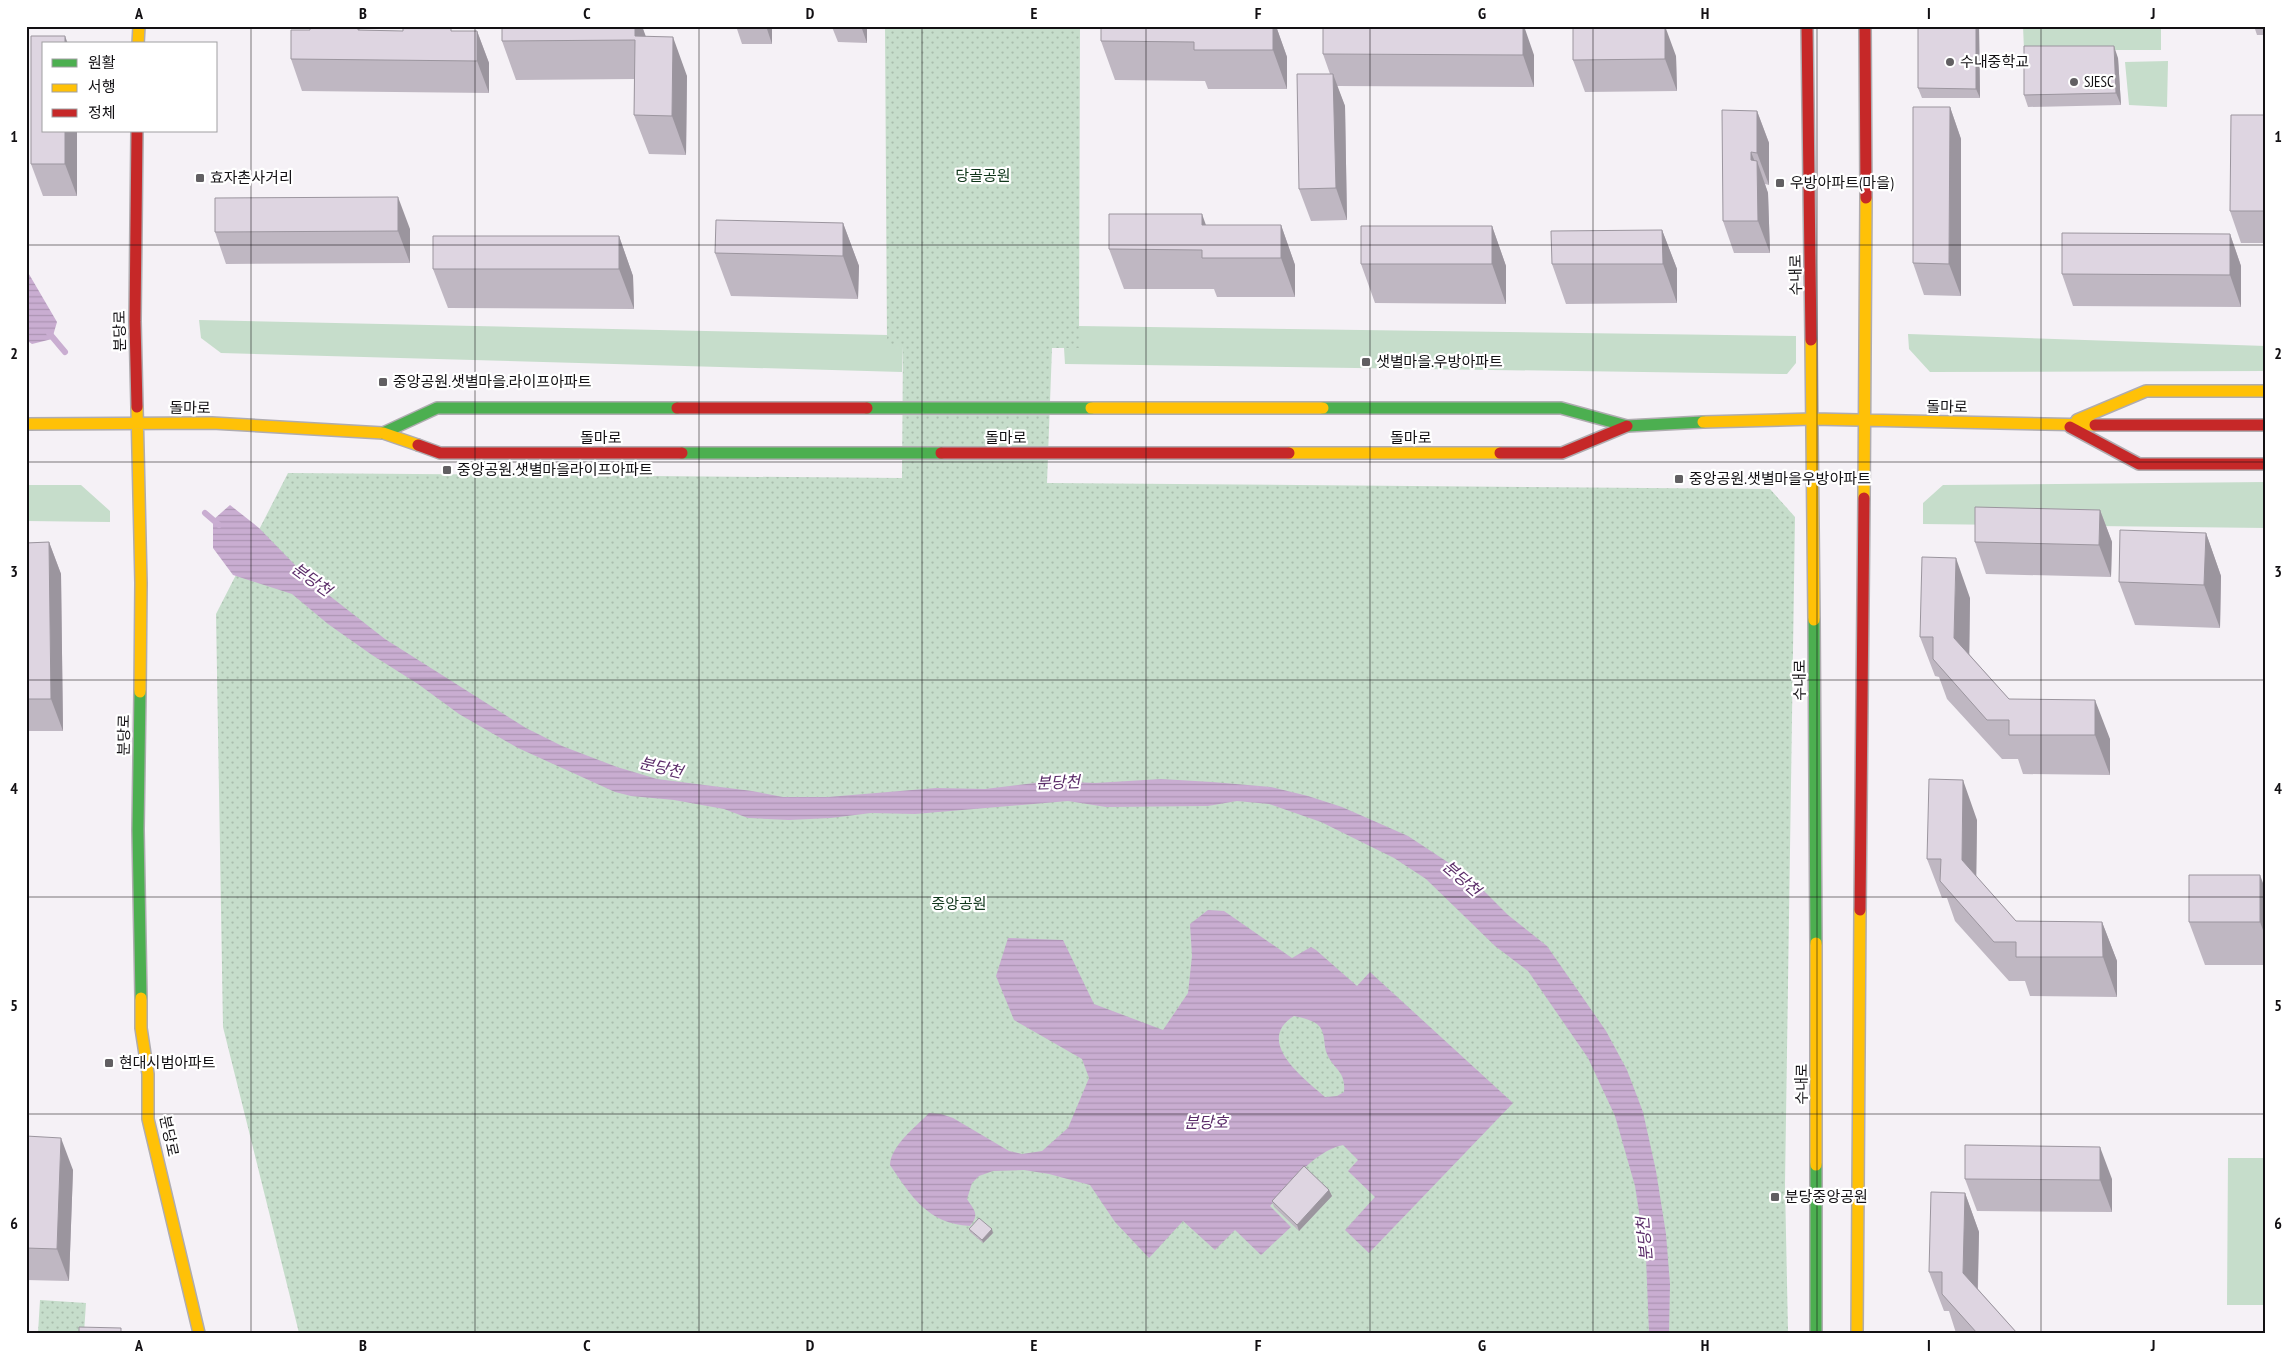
<svg xmlns="http://www.w3.org/2000/svg" width="2292" height="1359" font-family="'PT Sans Narrow','Noto Sans KR',sans-serif">
<style>
.grass{fill:#c6ddcb}
.park{fill:url(#park-dots)}
.water{fill:url(#water-rules);fill-rule:evenodd}
.lines{fill:none;stroke-linecap:round;stroke-linejoin:round}
.stream{stroke:#c9add1;stroke-width:6}
.fast-casing{stroke:#afacb0;stroke-width:14}
.slow-casing{stroke:#afacb0;stroke-width:14}
.jam-casing{stroke:#afacb0;stroke-width:14}
.fast{stroke:#4caf50;stroke-width:11}
.slow{stroke:#ffc107;stroke-width:11}
.jam{stroke:#c62828;stroke-width:11}
.wall{fill:#bfb7c2}
.shaded-wall{fill:#9b959e}
.building{fill:#ded5e1;stroke:#9b959e}
.grid{fill:none;stroke:#121013;stroke-width:1;stroke-opacity:0.55}
.poi-dot{fill:#615f62;stroke:#fff;stroke-width:2}
.labels{text-anchor:middle;stroke-width:4.5;stroke-linejoin:round;paint-order:stroke}
.poi-label{font-size:15px;fill:#121013;stroke:#fff;text-anchor:start}
.park-label{font-size:15px;fill:#0f361a;stroke:#fff}
.street-label{font-size:15px;fill:#121013;stroke:#fff}
.water-label{font-size:16px;font-style:italic;fill:#5a2b68;stroke:#fff}
.neatline{fill:none;stroke:#121013;stroke-width:2}
.grid-label{font-size:16px;text-anchor:middle;font-weight:bold;fill:#121013}
</style>
<defs>
<pattern id="park-dots" width="8" height="8" patternUnits="userSpaceOnUse" patternTransform="scale(1.25)"><rect width="8" height="8" fill="#c6ddcb"/><path d="M2 2h.1M6 6h.1" fill="none" stroke="#a9bdad" stroke-width="1.8" stroke-linecap="round"/></pattern>
<pattern id="water-rules" width="6" height="5" patternUnits="userSpaceOnUse" patternTransform="scale(1.25)"><rect width="6" height="5" fill="#c9add1"/><path d="M0 2.5h6" fill="none" stroke="#ac94b3"/></pattern>
</defs>
<rect width="100%" height="100%" fill="#f5f1f6"/>
<path class="grass" d="M2023 26H2161V50H2024Z
M2168 61 2167 107 2129 105 2125 62Z
M199 320 887 335 888 346H903L902 372 221 353 201 338Z
M1079 326 1796 336V363L1787 374 1065 364 1064 348H1079Z
M1908 334 2266 346V371L1930 372 1909 349Z
M2266 482V528L1923 524V503L1943 485Z
M26 485H81L110 511V522L26 521Z
M2228 1158H2266V1305H2227Z"/>
<path class="park" d="M885 26H1080L1079 348H1052L1047 483 1770 489 1795 517 1785 1184 1788 1333H299L223 1027 216 614 288 473 902 478 903 346H887Z
M40 1300 86 1303 84 1333H38Z"/>
<path class="water" d="M26 269 57 322 52 339 32 344 26 340Z
M230 505 259 528 295 565 326 593 385 639 526 728 562 746 617 767 657 779 752 791 783 797H828L936 788 985 789 1051 781 1095 783 1161 779 1212 782 1271 787 1308 796 1342 807 1408 836 1446 861 1481 888 1508 915 1547 946 1606 1031 1627 1070 1643 1112 1656 1171 1666 1234 1670 1284 1669 1333H1649L1646 1257 1635 1186 1615 1116 1588 1058 1528 971 1495 946 1426 879 1394 858 1321 822 1269 804 1237 801 1208 806 1106 807 1068 801 915 814 871 813 831 818 789 820 748 818 724 809 674 800 631 796 615 792 518 748 459 714 418 684 372 655 328 624 292 594 233 575 213 548V520Z
M1208 910 1224 911 1292 958 1311 947 1316 950 1357 986 1370 972 1513 1103 1369 1253 1345 1230 1375 1197 1348 1171 1358 1160 1343 1145C1312 1152 1291 1184 1270 1206L1291 1227 1261 1255 1235 1230 1215 1250 1183 1221 1149 1258 1115 1222 1090 1185 1049 1174 1024 1170 993 1171 979 1176 972 1183 967 1199C974 1210 980 1214 970 1226 928 1224 911 1196 890 1165 891 1145 916 1127 929 1113L941 1114 953 1118 1009 1151 1022 1154 1042 1151 1068 1128 1089 1078 1082 1059 1014 1020 996 976 1008 938 1063 940 1094 1004 1163 1030 1188 993 1192 956 1190 924ZM1294 1016C1303 1018 1314 1020 1320 1027 1326 1036 1323 1045 1327 1054 1334 1070 1346 1071 1344 1092L1337 1096 1325 1097C1303 1078 1254 1041 1294 1016Z"/>
<g class="lines">
<path class="stream" d="M49 333 65 352
M205 513 219 525"/>
<defs>
<path id="fast" d="M867 408H1091
M1323 408H1561L1627 426 1703 422
M383 433 437 408H677
M682 453H941
M1814 620 1816 943
M140 692 138 830 141 998
M1816 1333V1165"/>
<path id="slow" d="M138 44 139 26
M1811 340 1814 620
M137 407 141 583 140 692
M1091 408H1323
M2077 420 2146 391H2266
M1703 422 1813 419 2095 425
M26 424 212 423 383 433 418 445
M1289 453H1500
M1864 498 1866 198
M1816 943V1165
M141 998V1028L148 1074V1119L199 1333
M1857 1333 1860 910"/>
<path id="jam" d="M1807 26 1811 340
M1865 26 1866 198
M137 407 135 321 137 131
M677 408H867
M2095 425H2266
M2070 427 2139 464H2266
M418 445 440 453H682
M941 453H1289
M1500 453H1562L1627 426
M1860 910 1864 498"/>
</defs>
<use href="#fast" class="fast-casing"/>
<use href="#slow" class="slow-casing"/>
<use href="#jam" class="jam-casing"/>
<use href="#fast" class="fast"/>
<use href="#slow" class="slow"/>
<use href="#jam" class="jam"/>
</g>
<path class="wall" d="M359 26 360 30 403 31H477L489 63V93L302 91 291 59Z
M502 26H642L645 36 687 76 686 155 649 154 634 115V79L516 80 502 41Z
M736 26H867V43L838 42 832 27H772V44H742Z
M1276 26 1287 57V89H1208L1205 81 1115 80 1101 41Z
M1979 26 1980 98H1922L1918 88Z
M2254 26H2266V35H2257Z
M1323 54 1534 55V87L1337 86 1345 106 1347 220 1311 221 1299 189 1330 74Z
M1676 56 1677 91 1585 92 1573 60Z
M2118 58 2121 105 2028 107 2024 95Z
M1950 107 1961 139V296L1924 295 1913 263Z
M1757 111 1769 143V185L1765 184 1768 193 1770 253H1734L1723 221Z
M2266 115V243H2241L2230 211Z
M44 131H77V196H43L31 164Z
M843 223 859 266 858 299 731 296 715 253Z
M1206 225H1281L1295 265V297H1217L1214 289H1124L1109 249Z
M1492 226 1506 266V304L1375 303 1361 264Z
M410 229V263L226 264 215 232Z
M1662 230 1677 269V303L1566 304 1552 264Z
M2230 234 2241 266V307L2073 306 2062 274Z
M619 236 633 276 634 309 448 308 433 269Z
M2100 510 2112 542 2111 577 1986 574 1975 542Z
M2206 533 2221 576 2220 628 2135 625 2119 582Z
M49 542 61 574 63 731H26V543Z
M1970 598 1969 654 2009 699 2110 739V775L2023 774 2018 759H2002L1947 699 1939 677 1935 676 1920 637Z
M1977 820 1976 876 2016 921 2102 922 2117 961V997L2030 996 2025 981H2009L1955 921 1947 898H1942L1927 859Z
M2266 891V965H2205L2189 922Z
M26 1136 73 1170 69 1281 26 1280Z
M1965 1179H2112V1212L1977 1211Z
M1329 1190 1332 1196 1299 1231 1274 1207 1272 1201Z
M1965 1193 1979 1232 1978 1289 2017 1333H1956L1949 1311H1944L1929 1272Z
M969 1229 993 1233 983 1243 970 1232Z"/>
<path class="shaded-wall" d="M635 26H642L649 45 635 36Z
M766 26H772V44Z
M861 26H867V43Z
M1273 26H1276L1287 57V89L1273 50Z
M1523 26H1524L1534 55V87L1523 55Z
M1665 26 1676 56 1677 91 1665 59Z
M1976 26H1979L1980 98 1976 89Z
M477 31 489 63V93L477 61Z
M65 36 68 44H65Z
M673 37 687 76 686 155 672 116Z
M2114 46 2118 58 2121 105 2116 93Z
M1333 74 1345 106 1347 220 1336 188Z
M1950 107 1961 139V296L1949 264Z
M1757 111 1769 143V185L1757 153Z
M65 131H77V196L65 164Z
M1751 152 1757 167V161L1768 193 1770 253 1758 221 1751 160Z
M398 197 410 229V263L398 231Z
M1202 214 1216 253 1202 225Z
M843 223 859 266 858 299 843 256Z
M1281 225 1295 265V297L1281 258Z
M1492 226 1506 266V304L1492 264Z
M1662 230 1677 269V303L1663 264Z
M2230 234 2241 266V307L2230 275Z
M619 236 633 276 634 309 619 269Z
M2100 510 2112 542 2111 577 2099 545Z
M2206 533 2221 576 2220 628 2204 585Z
M49 542 61 574 63 731 51 699Z
M1956 558 1970 598 1969 677 1954 638Z
M2095 700 2110 739V775L2095 735Z
M1963 780 1977 820 1976 899 1962 860Z
M2260 875 2266 891V938L2260 922Z
M2102 922 2117 961V997L2103 957Z
M61 1138 73 1170 69 1281 57 1249Z
M2100 1147 2112 1179V1212L2100 1180Z
M1329 1190 1332 1196 1299 1231 1297 1225Z
M1965 1193 1979 1232 1977 1312 1963 1273Z
M992 1229 993 1233 983 1243 982 1240Z"/>
<path class="building" d="M310 26H358V30L403 31V26H451V31H477V61L291 59V30H310Z
M502 26H635V36L673 37 672 116 634 115 635 40 502 41Z
M1101 26H1273V50H1194V42L1101 41Z
M1323 26H1523V55L1323 54Z
M1573 26H1665V59L1573 60Z
M1918 26H1976V89L1918 88Z
M31 36H65V44H44V131H65V164H31Z
M2024 46H2114L2116 93 2024 95Z
M1297 74H1333L1336 188 1299 189Z
M1913 107H1950L1949 264 1913 263Z
M1722 110 1757 111V153L1751 152V160L1757 161 1758 221H1723Z
M2231 115H2266V211H2230Z
M398 197V231L215 232V198Z
M1109 214H1202V225H1281V258H1202V250L1109 249Z
M716 220 843 223V256L715 253Z
M1361 226H1492V264H1361Z
M1662 230 1663 264H1552L1551 231Z
M2062 233 2230 234V275L2062 274Z
M433 236H619V269H433Z
M1975 507 2100 510 2099 545 1975 542Z
M2120 530 2206 533 2204 585 2119 582Z
M49 542 51 699H26V543Z
M1922 557 1956 558 1954 638 2009 699 2095 700V735H2009V720H1987L1933 659V637H1920Z
M1929 779 1963 780 1962 860 2016 921 2102 922 2103 957H2016V942H1994L1940 881 1941 859H1927Z
M2189 875H2260V922H2189Z
M26 1136 61 1138 57 1249 26 1248Z
M1965 1145 2100 1147V1180L1965 1179Z
M1304 1166 1329 1190 1297 1225 1272 1201Z
M1931 1192 1965 1193 1963 1273 2017 1333H1977L1942 1294V1272H1929Z
M979 1218 992 1229 982 1240 969 1229Z
M79 1327 121 1328V1333H79Z"/>
<path class="grid" d="M251 26V1333M475 26V1333M699 26V1333M922 26V1333M1146 26V1333M1370 26V1333M1593 26V1333M1817 26V1333M2041 26V1333M26 245H2266M26 462H2266M26 680H2266M26 897H2266M26 1114H2266"/>
<g class="poi-dot">
<circle cx="1950" cy="62" r="5"/>
<circle cx="2074" cy="82" r="5"/>
<rect x="195" y="173" width="10" height="10" rx="2.5"/>
<rect x="1775" y="178" width="10" height="10" rx="2.5"/>
<rect x="1361" y="357" width="10" height="10" rx="2.5"/>
<rect x="378" y="377" width="10" height="10" rx="2.5"/>
<rect x="442" y="465" width="10" height="10" rx="2.5"/>
<rect x="1674" y="474" width="10" height="10" rx="2.5"/>
<rect x="104" y="1058" width="10" height="10" rx="2.5"/>
<rect x="1770" y="1192" width="10" height="10" rx="2.5"/>
</g>
<g class="labels">
<g class="poi-label">
<text x="1960" y="67">수내중학교</text>
<text x="2084" y="87">SJESC</text>
<text x="210" y="183">효자촌사거리</text>
<text x="1790" y="188">우방아파트(마을)</text>
<text x="1376" y="367">샛별마을.우방아파트</text>
<text x="393" y="387">중앙공원.샛별마을.라이프아파트</text>
<text x="457" y="475">중앙공원.샛별마을라이프아파트</text>
<text x="1689" y="484">중앙공원.샛별마을우방아파트</text>
<text x="119" y="1068">현대시범아파트</text>
<text x="1785" y="1202">분당중앙공원</text>
</g>
<g class="park-label">
<text x="983" y="181">당골공원</text>
<text x="959" y="909">중앙공원</text>
</g>
<g class="street-label">
<text transform="translate(1796 275) rotate(-91)" y="5">수내로</text>
<text transform="translate(120 331) rotate(-91)" y="5">분당로</text>
<text transform="translate(1947 407) rotate(1)" y="5">돌마로</text>
<text transform="translate(190 408) rotate(1)" y="5">돌마로</text>
<text x="601" y="443">돌마로</text>
<text x="1006" y="443">돌마로</text>
<text x="1411" y="443">돌마로</text>
<text transform="translate(1800 680) rotate(-90)" y="5">수내로</text>
<text transform="translate(124 735) rotate(-89)" y="5">분당로</text>
<text transform="translate(1802 1084) rotate(-90)" y="5">수내로</text>
<text transform="translate(169 1136) rotate(78)" y="5">분당로</text>
</g>
<g class="water-label">
<text transform="translate(312 579) rotate(36)" y="6">분당천</text>
<text transform="translate(661 767) rotate(14)" y="6">분당천</text>
<text transform="translate(1058 782) rotate(-2)" y="6">분당천</text>
<text transform="translate(1462 878) rotate(41)" y="6">분당천</text>
<text x="1206" y="1128">분당호</text>
<text transform="translate(1644 1239) rotate(-95)" y="6">분당천</text>
</g>
</g>
<rect width="2292" height="1359" fill="none" stroke="#ffffff" stroke-width="55"/>
<rect x="42" y="42" width="175" height="90" fill="#ffffff" stroke="#a09fa1"/>
<rect x="52" y="59" width="25" height="8" fill="#4caf50" stroke="#a09fa1"/>
<text x="88" y="68" font-size="15" fill="#121013">원활</text>
<rect x="52" y="84" width="25" height="8" fill="#ffc107" stroke="#a09fa1"/>
<text x="88" y="92" font-size="15" fill="#121013">서행</text>
<rect x="52" y="109" width="25" height="8" fill="#c62828" stroke="#a09fa1"/>
<text x="88" y="118" font-size="15" fill="#121013">정체</text>
<rect x="28" y="28" width="2236" height="1304" class="neatline"/>
<g class="grid-label">
<text x="139" y="19">A</text>
<text x="363" y="19">B</text>
<text x="587" y="19">C</text>
<text x="810" y="19">D</text>
<text x="1034" y="19">E</text>
<text x="1258" y="19">F</text>
<text x="1482" y="19">G</text>
<text x="1705" y="19">H</text>
<text x="1929" y="19">I</text>
<text x="2153" y="19">J</text>
<text x="14" y="142">1</text>
<text x="2278" y="142">1</text>
<text x="14" y="359">2</text>
<text x="2278" y="359">2</text>
<text x="14" y="577">3</text>
<text x="2278" y="577">3</text>
<text x="14" y="794">4</text>
<text x="2278" y="794">4</text>
<text x="14" y="1011">5</text>
<text x="2278" y="1011">5</text>
<text x="14" y="1229">6</text>
<text x="2278" y="1229">6</text>
<text x="139" y="1351">A</text>
<text x="363" y="1351">B</text>
<text x="587" y="1351">C</text>
<text x="810" y="1351">D</text>
<text x="1034" y="1351">E</text>
<text x="1258" y="1351">F</text>
<text x="1482" y="1351">G</text>
<text x="1705" y="1351">H</text>
<text x="1929" y="1351">I</text>
<text x="2153" y="1351">J</text>
</g>
</svg>
